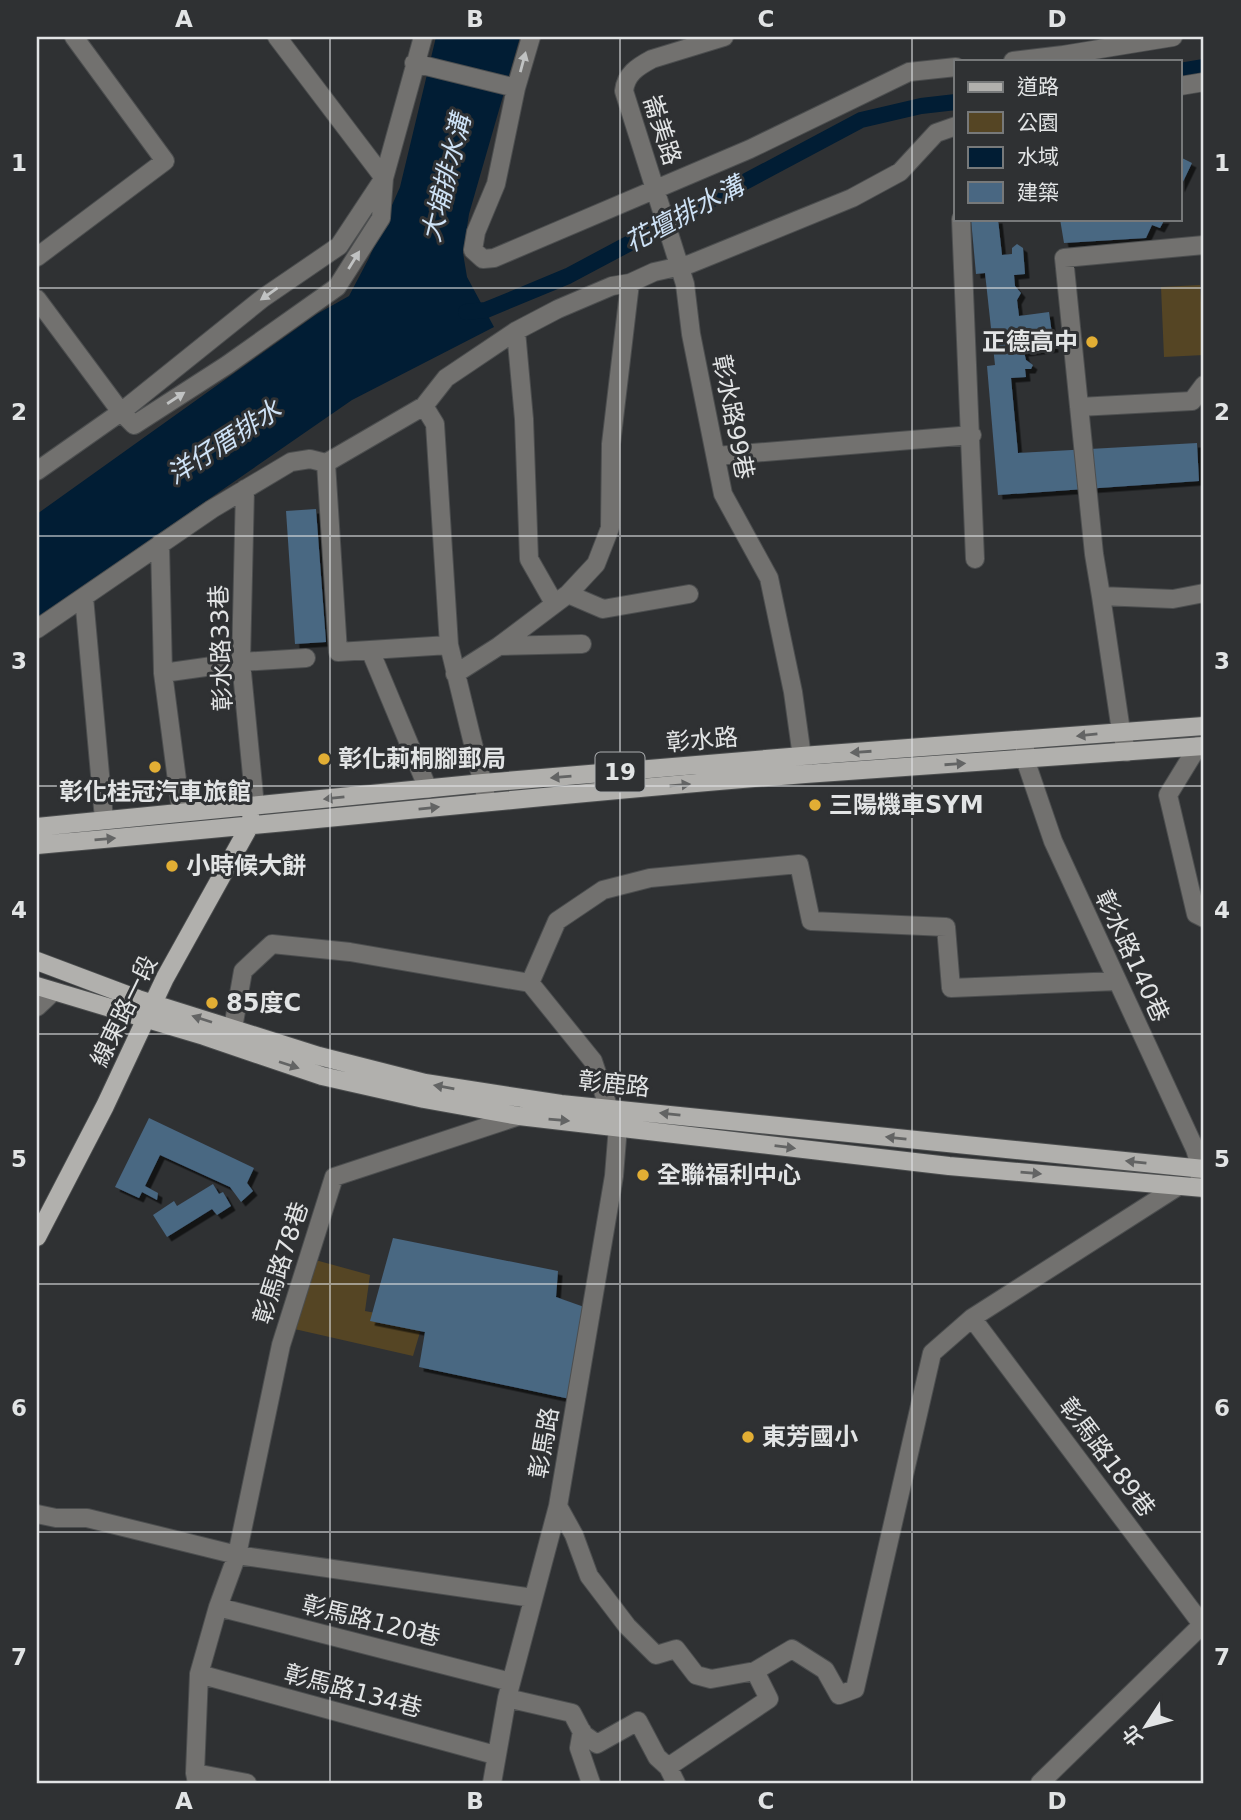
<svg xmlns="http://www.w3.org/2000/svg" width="1241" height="1820" font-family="'DejaVu Sans','Noto Sans TC',sans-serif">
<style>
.green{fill:#554524}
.water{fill:#011d34}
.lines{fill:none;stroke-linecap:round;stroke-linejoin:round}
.canal{stroke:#011d34;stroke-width:16}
.building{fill:#496782;filter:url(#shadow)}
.minor-casing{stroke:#4c4e4f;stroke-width:20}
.major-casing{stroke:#4c4e4f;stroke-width:20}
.minor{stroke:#72716f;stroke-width:18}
.major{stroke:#b1b0ad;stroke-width:18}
.oneway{fill:#c0c2c2}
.oneway2{fill:#636464}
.grid{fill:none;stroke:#e2e4e5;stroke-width:2;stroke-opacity:0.55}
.poi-dot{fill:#e2ae34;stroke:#2f3133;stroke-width:2.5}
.labels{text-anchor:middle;stroke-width:6;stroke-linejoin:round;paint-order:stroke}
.shield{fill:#2f3133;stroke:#acaeb0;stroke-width:2}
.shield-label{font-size:23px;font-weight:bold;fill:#e2e4e5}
.street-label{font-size:24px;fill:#e2e4e5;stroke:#2f3133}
.poi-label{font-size:24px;font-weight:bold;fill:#e2e4e5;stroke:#2f3133;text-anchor:start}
.water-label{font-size:26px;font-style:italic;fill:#cee2f6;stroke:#2f3133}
.neatline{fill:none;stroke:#e2e4e5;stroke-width:2.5}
.grid-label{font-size:23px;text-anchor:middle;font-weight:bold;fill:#e2e4e5}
</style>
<defs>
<filter id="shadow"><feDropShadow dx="4.5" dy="4.5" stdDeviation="0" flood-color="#0009"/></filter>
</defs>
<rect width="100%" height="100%" fill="#2f3133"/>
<path class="green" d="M1200 285 1204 355 1164 357 1161 287Z
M308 1258 370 1275 365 1311 423 1322 413 1356 290 1328Z"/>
<path class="water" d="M436 37H520L469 214 463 253 467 277 494 327 352 400 37 618V514L317 314 349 296 369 258 400 187Z"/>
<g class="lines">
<path class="canal" d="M1180 71 1204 67
M466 312 486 310 568 276 861 120 921 106 956 102"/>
</g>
<path class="building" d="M1180 157 1192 163 1180 188Z
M971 219H998L1002 255 1012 254V248L1017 244 1023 248 1025 274 1014 275 1015 286 1021 293 1017 300 1019 316 1049 312 1054 348 1024 352 1026 360 1033 365 1031 369H1025L1026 377 1011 378 1018 453 1197 443 1199 481 998 495 987 366 995 365 985 273 976 274Z
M1060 219H1165L1160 228 1152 225 1146 238 1064 243Z
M316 509 326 642 295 644 286 511Z
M149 1118 254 1168 247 1183 253 1191 241 1202 230 1187 160 1155 145 1186 158 1193 157 1200 142 1192 139 1198 115 1187Z
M213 1184 219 1194 223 1192 231 1206 217 1215 212 1209 167 1237 153 1215 174 1201 177 1206Z
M393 1238 558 1271 556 1297 587 1308 570 1399 419 1367 425 1332 370 1321Z"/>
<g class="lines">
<defs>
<path id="minor" d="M277 37 384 178
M531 37 516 88 496 184 476 232 473 250 483 259 494 258 750 149 909 72 956 67
M724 37 652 59C637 67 626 74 624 91L685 284 691 334 723 494 769 578 793 692 804 771
M1013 61 1063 55 1173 37
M414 63 516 88
M1180 86 1204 82
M961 219 975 559
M37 257 165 161 74 37
M37 299 121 412 134 425 227 365 337 287 381 218 384 178 423 37
M516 331 524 419 529 559 554 603
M424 406 435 424 449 645 486 797
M1079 407 1192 401 1204 385
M716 456 972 435
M326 463 338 652 449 645
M37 471 121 412 263 298 339 246 382 181
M245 489 241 662 255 806
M160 544 163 673 181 811
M568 594 603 609 689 594
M1101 596 1094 554 1064 258 1204 245
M84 597 104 819
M37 629 212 509 291 462 310 459 326 463 424 406 446 378 516 331 558 309 612 286 630 283 654 272 690 264 852 198 900 172 936 133 956 126
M499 646 582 644
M370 650 428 789
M163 673 241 662 306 658
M455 674 499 646 568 594 596 564 610 528 611 444 630 283
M1025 744V759L1053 841 1195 1149 1201 1169 1199 1183
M1198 746 1168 795 1196 914 1204 918
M1127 752 1121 731 1101 596 1173 599 1204 593
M530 983 557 921 603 890 650 878 799 864 811 921 946 927 951 988 1117 981
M37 1007 53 992
M233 1028 243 971 272 944 350 952 530 983 593 1061 609 1109 618 1126 614 1176 558 1506 507 1698 492 1783
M972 1318 1204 1627
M558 1506 574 1535 589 1576 627 1626 656 1655 676 1649 696 1675 711 1679 755 1671
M37 1514 56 1518H87L237 1555 533 1598
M218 1607 511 1682
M199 1674 495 1755
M507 1698 572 1713 583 1734 597 1744 638 1721 657 1757 668 1767
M582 1731 579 1748 591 1783
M195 1773 247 1783
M197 1783 195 1773 199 1674 218 1607 237 1555 281 1345 334 1177 519 1116
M676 1783 668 1767 769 1699 755 1671 792 1649 825 1670 839 1695 855 1689 932 1353 972 1318 1177 1187
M1040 1783 1204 1623"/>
<path id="major" d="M37 827 483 783 802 756 1204 726
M37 845C293 823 549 794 805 774 938 764 1071 756 1204 746
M37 961 138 999 208 1021 319 1056 425 1083 561 1104 1204 1169
M37 986 204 1036 322 1076 424 1099 519 1116 949 1166 1204 1188
M37 1237 105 1106 165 978 249 827 251 819"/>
</defs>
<use href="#minor" class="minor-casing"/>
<use href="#major" class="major-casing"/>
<use href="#minor" class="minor"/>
<use href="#major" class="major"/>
</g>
<defs><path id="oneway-solid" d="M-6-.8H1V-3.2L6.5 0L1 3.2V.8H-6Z" transform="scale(1.75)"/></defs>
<g class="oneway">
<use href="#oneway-solid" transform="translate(523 62) rotate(-75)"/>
<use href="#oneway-solid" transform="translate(354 260) rotate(-58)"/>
<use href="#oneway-solid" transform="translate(269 294) rotate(145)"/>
<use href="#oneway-solid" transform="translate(176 398) rotate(-33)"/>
</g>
<g class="oneway2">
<use href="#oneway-solid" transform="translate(1087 735) rotate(174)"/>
<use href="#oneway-solid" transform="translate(861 752) rotate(176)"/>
<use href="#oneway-solid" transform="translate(955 764) rotate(-4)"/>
<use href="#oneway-solid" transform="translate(561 777) rotate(175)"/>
<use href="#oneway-solid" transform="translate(680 785) rotate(-5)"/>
<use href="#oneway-solid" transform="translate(334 798) rotate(174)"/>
<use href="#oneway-solid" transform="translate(429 808) rotate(-6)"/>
<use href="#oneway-solid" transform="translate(105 839) rotate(-5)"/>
<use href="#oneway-solid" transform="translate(202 1019) rotate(-162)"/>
<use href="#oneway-solid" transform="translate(289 1065) rotate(18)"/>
<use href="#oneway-solid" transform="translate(444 1087) rotate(-170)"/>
<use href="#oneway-solid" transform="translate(670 1114) rotate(-174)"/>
<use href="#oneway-solid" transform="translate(559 1120) rotate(5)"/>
<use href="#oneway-solid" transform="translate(896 1138) rotate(-174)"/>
<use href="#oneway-solid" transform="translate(785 1147) rotate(7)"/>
<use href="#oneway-solid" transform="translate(1136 1162) rotate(-174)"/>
<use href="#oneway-solid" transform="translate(1031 1173) rotate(5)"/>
</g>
<path class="grid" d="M330 37V1783M620 37V1783M912 37V1783M37 288H1204M37 536H1204M37 786H1204M37 1034H1204M37 1284H1204M37 1532H1204"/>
<g class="poi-dot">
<circle cx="1092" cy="342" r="7"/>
<circle cx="324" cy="759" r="7"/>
<circle cx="155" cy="767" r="7"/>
<circle cx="815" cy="805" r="7"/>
<circle cx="172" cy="866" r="7"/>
<circle cx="212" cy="1003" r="7"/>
<circle cx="643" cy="1175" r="7"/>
<circle cx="748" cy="1437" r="7"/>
</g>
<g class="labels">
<rect class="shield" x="595.5" y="752.5" width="49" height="39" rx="5"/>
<g class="shield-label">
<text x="620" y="780">19</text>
</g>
<g class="street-label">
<text transform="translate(662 130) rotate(72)" y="8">崙美路</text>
<text transform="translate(733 417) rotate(79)" y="8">彰水路99巷</text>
<text transform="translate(221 648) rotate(-92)" y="8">彰水路33巷</text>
<text transform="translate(702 740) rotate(-5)" y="8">彰水路</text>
<text transform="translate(1132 956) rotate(65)" y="8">彰水路140巷</text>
<text transform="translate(124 1011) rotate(-64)" y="8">線東路一段</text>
<text transform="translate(614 1084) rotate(6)" y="8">彰鹿路</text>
<text transform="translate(281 1263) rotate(-72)" y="8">彰馬路78巷</text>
<text transform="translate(544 1443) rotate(-80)" y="8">彰馬路</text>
<text transform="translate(1107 1457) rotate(53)" y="8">彰馬路189巷</text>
<text transform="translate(371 1621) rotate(14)" y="8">彰馬路120巷</text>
<text transform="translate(353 1691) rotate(15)" y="8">彰馬路134巷</text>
</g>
<g class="poi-label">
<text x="1078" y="350" text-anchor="end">正德高中</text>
<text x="338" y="767">彰化莿桐腳郵局</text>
<text x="155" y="800" text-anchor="middle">彰化桂冠汽車旅館</text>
<text x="829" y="813">三陽機車SYM</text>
<text x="186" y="874">小時候大餅</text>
<text x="226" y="1011">85度C</text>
<text x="657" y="1183">全聯福利中心</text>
<text x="762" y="1445">東芳國小</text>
</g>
<g class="water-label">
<text transform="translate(446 178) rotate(-76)" y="9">大埔排水溝</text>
<text transform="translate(684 214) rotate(-28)" y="9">花壇排水溝</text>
<text transform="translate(224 442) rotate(-33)" y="9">洋仔厝排水</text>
</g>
</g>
<rect width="1241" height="1820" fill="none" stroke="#2f3133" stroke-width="77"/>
<rect x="954" y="60" width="228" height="161" fill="#2f3133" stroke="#77797a" stroke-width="2"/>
<rect x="968" y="82" width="35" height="10" fill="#b1b0ad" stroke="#77797a" stroke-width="2"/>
<text x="1017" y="94" font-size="21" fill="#e2e4e5">道路</text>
<rect x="968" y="112" width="35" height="21" fill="#554524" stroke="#77797a" stroke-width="2"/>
<text x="1017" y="130" font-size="21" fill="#e2e4e5">公園</text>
<rect x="968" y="147" width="35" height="21" fill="#011d34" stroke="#77797a" stroke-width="2"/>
<text x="1017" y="164" font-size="21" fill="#e2e4e5">水域</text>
<rect x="968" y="182" width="35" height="21" fill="#496782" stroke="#77797a" stroke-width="2"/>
<text x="1017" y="200" font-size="21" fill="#e2e4e5">建築</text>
<g transform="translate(1146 1726) rotate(234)" stroke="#2f3133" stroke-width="5" paint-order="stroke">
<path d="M0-5L12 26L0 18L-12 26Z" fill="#e2e4e5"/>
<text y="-10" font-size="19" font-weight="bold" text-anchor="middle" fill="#e2e4e5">北</text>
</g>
<rect x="38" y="38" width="1164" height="1744" class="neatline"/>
<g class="grid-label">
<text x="184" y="27">A</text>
<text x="475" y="27">B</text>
<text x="766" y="27">C</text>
<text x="1057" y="27">D</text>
<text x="19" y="171">1</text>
<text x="1222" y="171">1</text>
<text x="19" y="420">2</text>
<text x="1222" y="420">2</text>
<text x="19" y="669">3</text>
<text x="1222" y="669">3</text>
<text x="19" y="918">4</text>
<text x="1222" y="918">4</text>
<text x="19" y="1167">5</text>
<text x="1222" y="1167">5</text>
<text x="19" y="1416">6</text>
<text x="1222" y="1416">6</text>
<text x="19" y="1665">7</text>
<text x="1222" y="1665">7</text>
<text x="184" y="1809">A</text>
<text x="475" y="1809">B</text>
<text x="766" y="1809">C</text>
<text x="1057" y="1809">D</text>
</g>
</svg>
